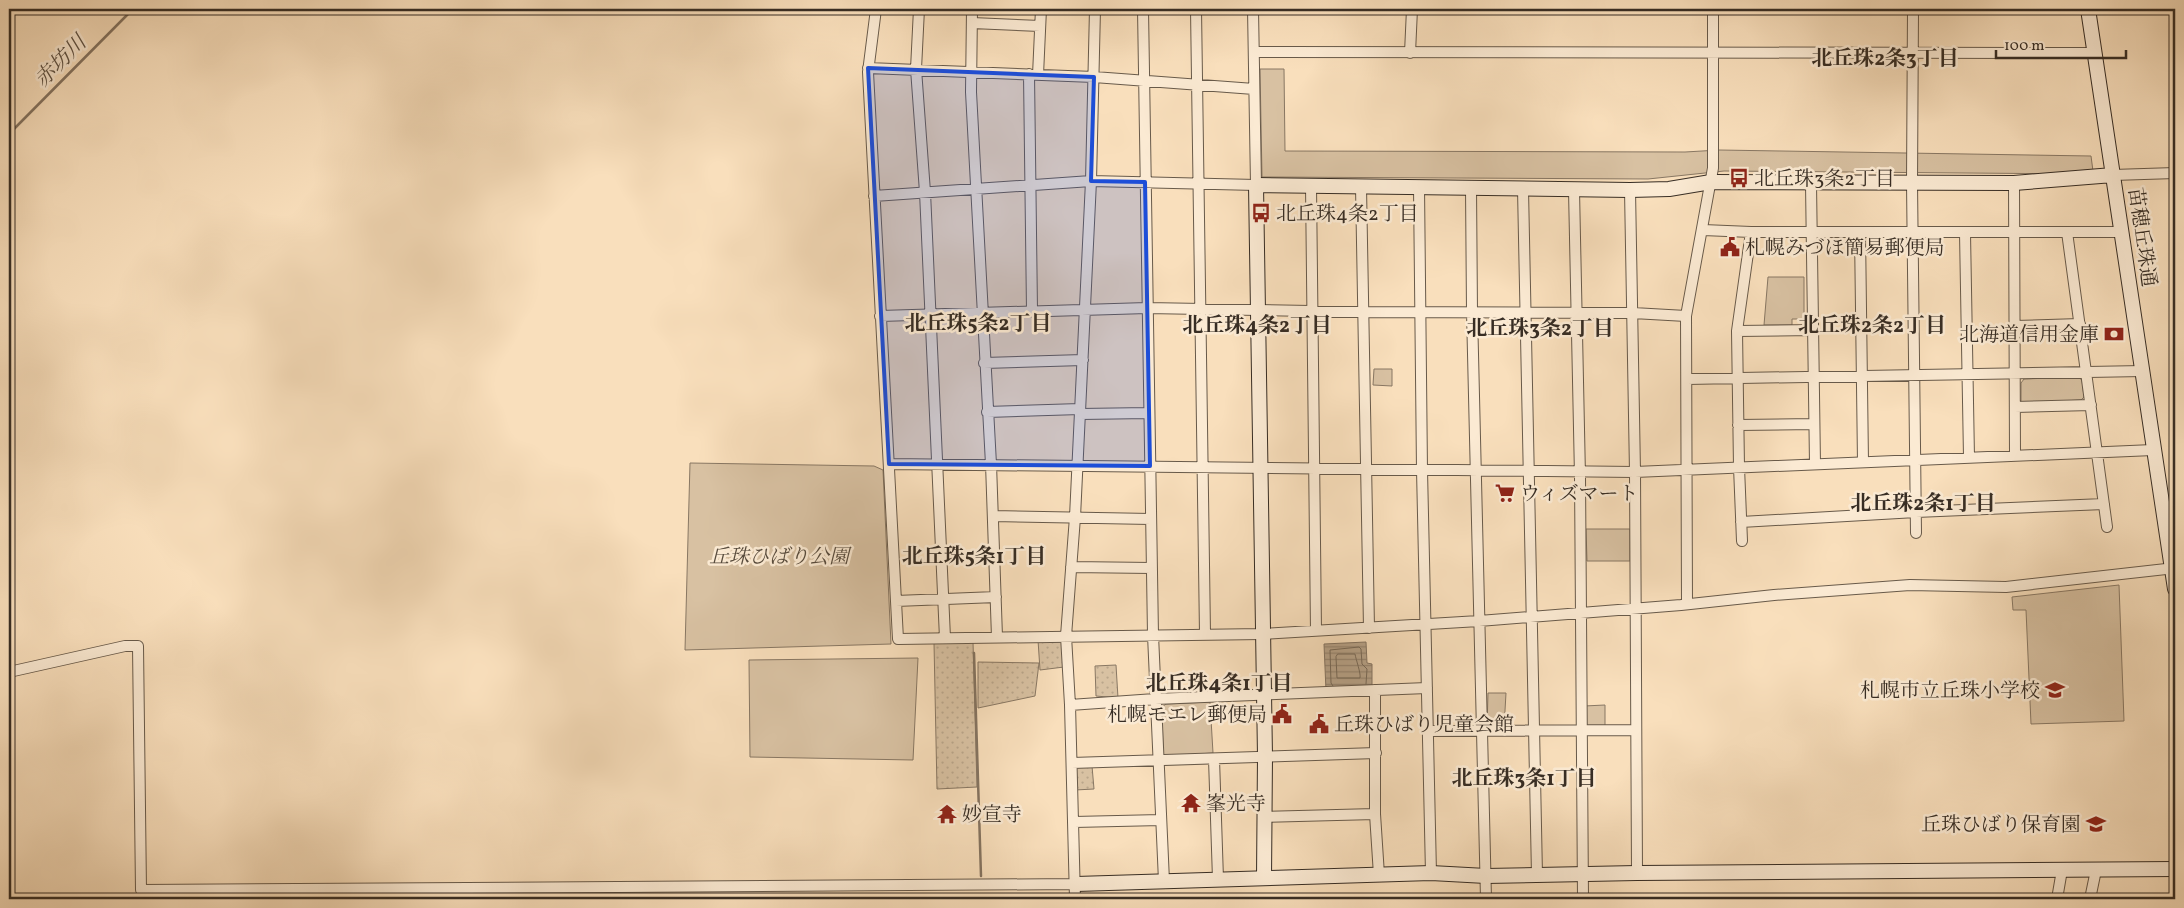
<svg xmlns="http://www.w3.org/2000/svg" width="2184" height="908" font-family="Vollkorn,'Noto Serif JP',serif">
<style>
.grass{fill:url(#grass-dots);stroke:#887763}
.green{fill:#d8c1a2;stroke:#887763}
.water{fill:url(#water-rules);stroke:#847360}
.lines{fill:none;stroke-linecap:round;stroke-linejoin:round}
.shore{stroke:#776856;stroke-width:1}
.stream{stroke:#847360;stroke-width:2.5}
.street-casing{stroke:#685a4a;stroke-width:12}
.secondary-casing{stroke:#372d24;stroke-width:16}
.street{stroke:#fbead3;stroke-width:10}
.secondary{stroke:#fbead3;stroke-width:14}
.marked{fill:#1d4ed8;fill-opacity:0.2;stroke:#1d4ed8;stroke-width:4;stroke-linejoin:round}
.labels{text-anchor:middle;stroke-width:5;stroke-linejoin:round;paint-order:stroke}
.poi-label{font-size:20px;fill:#372d24;stroke:#fbead3;text-anchor:start}
.street-label{font-size:20px;fill:#372d24;stroke:#fbead3}
.park-label{font-size:20px;font-style:italic;fill:#574b3d;stroke:#fbead3}
.neighbourhood-label{font-size:21px;font-weight:bold;fill:#372d24;stroke:#fbead3}
.water-label{font-size:21px;font-style:italic;fill:#5d5042;stroke:#fbead3}
</style>
<defs>
<pattern id="grass-dots" width="8" height="8" patternUnits="userSpaceOnUse" patternTransform="scale(1.25)"><rect width="8" height="8" fill="#d8c1a2"/><path d="M2 2h.1M6 6h.1" fill="none" stroke="#baa68b" stroke-width="1.8" stroke-linecap="round"/></pattern>
<pattern id="water-rules" width="6" height="5" patternUnits="userSpaceOnUse" patternTransform="scale(1.25)"><rect width="6" height="5" fill="#b7a288"/><path d="M0 2.5h6" fill="none" stroke="#96846f"/></pattern>
</defs>
<rect width="100%" height="100%" fill="#f9dfbc"/>
<filter id="stains"><feTurbulence type="fractalNoise" baseFrequency=".004" numOctaves="4"/><feColorMatrix values="0 0 0 0 .2 0 0 0 0 .09 0 0 0 0 .02 0 0 0 .5 -.17"/></filter>
<radialGradient id="worn" r=".72"><stop offset=".6" stop-color="#630" stop-opacity="0"/><stop offset="1" stop-color="#630" stop-opacity=".3"/></radialGradient>
<path class="grass" d="M1038 640H1063L1064 667 1040 670Z
M973 642 977 787 937 789 934 643Z
M978 662 1039 663 1035 696 978 708Z
M1116 665 1118 698 1096 696 1095 666Z
M1074 765 1092 766 1094 789 1075 790Z"/>
<path class="green" d="M1260 69H1284L1285 151 1685 152 1719 150 2091 156 2093 171 2085 174 1724 171 1648 179 1262 177Z
M1768 277H1804V319H1792V325H1764Z
M1374 369H1392V386L1373 385Z
M2078 377 2082 380 2084 397 2081 400 2023 403 2021 402V383L2024 379Z
M690 463 874 466 883 470 891 644 685 650Z
M1586 529H1630V561H1587Z
M2119 585 2124 721 2031 724 2026 610H2013L2012 597Z
M918 658 913 760 750 757 749 660Z
M1488 693H1506L1504 728H1487Z
M1210 702 1213 753 1167 756 1163 754 1162 707 1166 704Z
M1605 705V728H1584V706Z"/>
<path class="water" d="M1366 642 1367 663 1372 664V689L1326 691 1324 644Z"/>
<g class="lines">
<path class="shore" d="M1338 654H1355C1356 660 1361 673 1360 678H1337L1336 657Z
M1333 686 1331 683 1330 650 1359 647 1361 649 1362 664 1367 669 1366 684"/>
<path class="stream" d="M9 134 133 9
M974 653 981 876"/>
<defs>
<path id="street" d="M876 9 868 72 898 639 1262 634 1479 621 1681 605 1774 595 1910 585 2006 587 2175 568
M919 9 916 69 925 192 945 638
M972 9 971 92 991 464 997 637
M1143 9 1153 635 1164 881
M1196 9 1205 634
M1913 9 1912 183 1916 533
M972 23 1040 26
M1254 52 2095 53
M1410 53 1412 9
M868 68 1094 77 1254 89
M1029 74 1032 311
M1038 75 1041 9
M2113 175 2175 173
M2014 183 2015 455
M1811 184 1815 464
M1311 186 1316 631
M1361 187 1369 628
M1419 187 1422 470 1431 873
M1471 188 1472 312 1486 899
M1523 189 1537 875
M1574 190 1580 476 1583 899
M1630 190 1635 472 1637 873
M874 196 1091 181 1256 185 1253 9
M1703 230 1751 232H2122
M2067 232 2107 527
M1860 233 1863 462
M1965 233 1969 457
M880 316 1147 308 1364 312 1633 313 1686 316
M2015 326 2080 324
M1737 331 1813 330
M984 363 1083 360
M1687 379 2143 371
M2015 407 2091 405
M987 412 1080 409
M1080 414 1149 413
M1738 425 1814 424
M889 464 1635 472 2153 450
M993 516 1151 519
M1741 522 1916 512 2104 504
M1742 541 1739 467 1737 331 1751 232
M1071 567 1152 568
M896 601 996 597
M1687 604 1686 316 1713 168V9
M9 672 125 646H138L141 890 1076 884
M1375 690V814L1379 875
M1070 705 1155 699 1427 688
M1427 731 1636 730
M1214 759 1218 879
M1072 763 1376 753
M1264 817 1375 814
M1074 822 1161 820
M1075 899 1070 705 1066 636 1075 517 1091 181 1095 9
M2057 899 2062 870
M2090 899 2096 870"/>
<path id="secondary" d="M2088 9 2175 589
M1264 878 1265 756 1256 185 1630 190 1669 189 1711 182 2014 183 2113 175
M1076 884 1431 873 1486 876 1637 873 2175 869"/>
</defs>
<use href="#street" class="street-casing"/>
<use href="#secondary" class="secondary-casing"/>
<use href="#street" class="street"/>
<use href="#secondary" class="secondary"/>
</g>
<path class="marked" d="M868 68 1094 77 1091 181 1145 182 1150 466 889 464Z"/>
<defs>
<symbol id="bus-bare" viewBox="-9 -9 18 18"><path d="M-5-6H5V4H4V6H2V4H-2V6H-4V4H-5ZM-3.5-4V0h7V-4ZM-3.5 1.2v1.5H-2V1.2ZM2 1.2v1.5H3.5V1.2Z" fill="#8f2418" stroke="#fbead3" stroke-width="2.5" paint-order="stroke"/></symbol>
<symbol id="civic-bare" viewBox="-9 -9 18 18"><path d="M-.6-6.5H3V-4.5H.6V-3L4-1V1h2V6H-6V1h2V-1L-.6-3ZM-1.2 2.5V6h2.4V2.5Z" fill="#8f2418" stroke="#fbead3" stroke-width="2.5" paint-order="stroke"/></symbol>
<symbol id="bank-bare" viewBox="-9 -9 18 18"><path d="M-6-4H6V4H-6ZM0-2.3a2.3 2.3 0 1 0 0 4.6a2.3 2.3 0 1 0 0-4.6Z" fill="#8f2418" stroke="#fbead3" stroke-width="2.5" paint-order="stroke"/></symbol>
<symbol id="supermarket-bare" viewBox="-9 -9 18 18"><path d="M-6-5.5h2.5l.6 2H6L4.5 2H-2.5L-4.4-4H-6ZM-1.5 3.2a1.3 1.3 0 1 0 .1 0ZM3 3.2a1.3 1.3 0 1 0 .1 0Z" fill="#8f2418" stroke="#fbead3" stroke-width="2.5" paint-order="stroke"/></symbol>
<symbol id="school-bare" viewBox="-9 -9 18 18"><path d="M0-5L7-2L0 1L-7-2ZM-4 1L0 2.5L4 1V4Q0 6-4 4Z" fill="#8f2418" stroke="#fbead3" stroke-width="2.5" paint-order="stroke"/></symbol>
<symbol id="temple-bare" viewBox="-9 -9 18 18"><path d="M0-6L5-2H3V0L6.5 2.5H4V6H1.5V3h-3V6H-4V2.5H-6.5L-3 0V-2H-5Z" fill="#8f2418" stroke="#fbead3" stroke-width="2.5" paint-order="stroke"/></symbol>
</defs>
<g fill-rule="evenodd">
<use href="#bus-bare" x="1725" y="164" width="28" height="28"/>
<use href="#bus-bare" x="1247" y="199" width="28" height="28"/>
<use href="#civic-bare" x="1716" y="233" width="28" height="28"/>
<use href="#bank-bare" x="2100" y="320" width="28" height="28"/>
<use href="#supermarket-bare" x="1491" y="479" width="28" height="28"/>
<use href="#school-bare" x="2041" y="676" width="28" height="28"/>
<use href="#civic-bare" x="1268" y="700" width="28" height="28"/>
<use href="#civic-bare" x="1305" y="710" width="28" height="28"/>
<use href="#temple-bare" x="1177" y="789" width="28" height="28"/>
<use href="#temple-bare" x="933" y="800" width="28" height="28"/>
<use href="#school-bare" x="2082" y="810" width="28" height="28"/>
</g>
<g class="labels">
<g class="poi-label">
<text x="1754" y="185">北丘珠3条2丁目</text>
<text x="1276" y="220">北丘珠4条2丁目</text>
<text x="1745" y="254">札幌みづほ簡易郵便局</text>
<text x="2099" y="341" text-anchor="end">北海道信用金庫</text>
<text x="1520" y="500">ウィズマート</text>
<text x="2040" y="697" text-anchor="end">札幌市立丘珠小学校</text>
<text x="1267" y="721" text-anchor="end">札幌モエレ郵便局</text>
<text x="1334" y="731">丘珠ひばり児童会館</text>
<text x="1206" y="810">峯光寺</text>
<text x="962" y="821">妙宣寺</text>
<text x="2081" y="831" text-anchor="end">丘珠ひばり保育園</text>
</g>
<g class="street-label">
<text transform="translate(2143 237) rotate(82)" y="7">苗穂丘珠通</text>
</g>
<g class="park-label">
<text x="779" y="563">丘珠ひばり公園</text>
</g>
<g class="neighbourhood-label">
<text x="1885" y="65">北丘珠2条3丁目</text>
<text x="978" y="330">北丘珠5条2丁目</text>
<text x="1257" y="332">北丘珠4条2丁目</text>
<text x="1872" y="332">北丘珠2条2丁目</text>
<text x="1540" y="335">北丘珠3条2丁目</text>
<text x="1923" y="510">北丘珠2条1丁目</text>
<text x="974" y="563">北丘珠5条1丁目</text>
<text x="1219" y="690">北丘珠4条1丁目</text>
<text x="1524" y="785">北丘珠3条1丁目</text>
</g>
<g class="water-label">
<text transform="translate(60 61) rotate(-45)" y="7">赤坊川</text>
</g>
</g>
<rect width="2184" height="908" fill="none" stroke="#f9dfbc" stroke-width="30"/>
<rect x="10" y="10" width="2164" height="888" fill="none" stroke="#372d24" stroke-width="2.5"/>
<rect x="15" y="15" width="2154" height="878" fill="none" stroke="#372d24"/>
<path d="M1996 50v8h130v-8" fill="none" stroke="#372d24" stroke-width="2.5"/>
<text x="2004" y="50" font-size="15" fill="#372d24" stroke="#fbead3" stroke-width="4" paint-order="stroke">100 m</text>
<rect width="100%" height="100%" filter="url(#stains)"/>
<rect width="100%" height="100%" fill="url(#worn)"/>
</svg>
